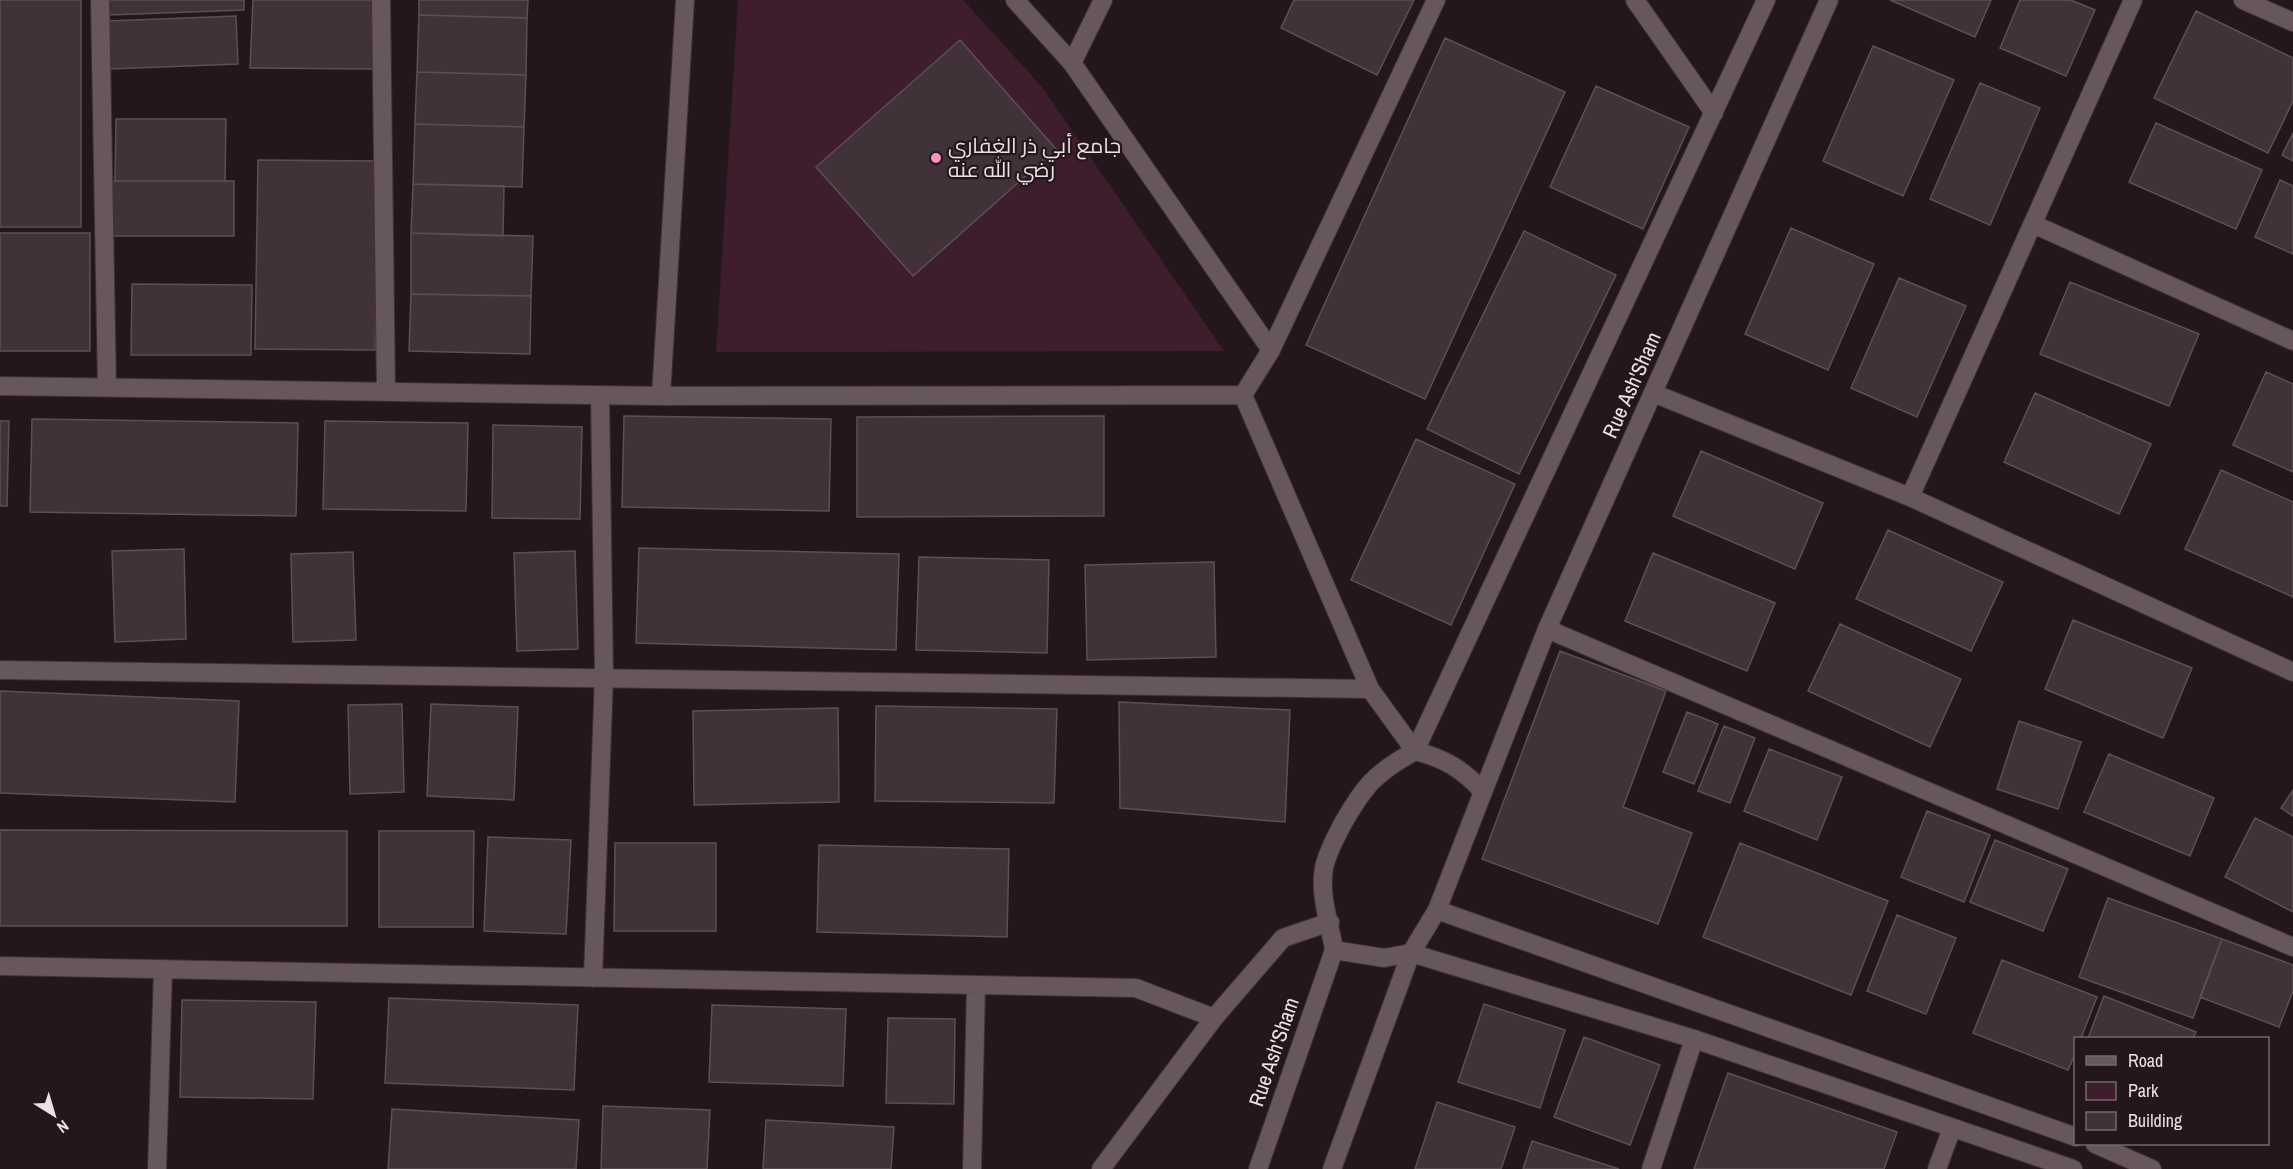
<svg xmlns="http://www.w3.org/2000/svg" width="2293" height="1169" font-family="'Archivo Narrow',Cairo,sans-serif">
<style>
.green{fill:#3e1d2c}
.building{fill:#403238;stroke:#5e4e55;stroke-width:1.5}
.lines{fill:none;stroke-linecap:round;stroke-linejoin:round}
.street-casing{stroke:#3d3438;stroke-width:20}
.secondary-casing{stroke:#3d3438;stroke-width:20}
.street{stroke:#67575d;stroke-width:18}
.secondary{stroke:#67575d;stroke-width:18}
.poi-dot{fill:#fd8ec0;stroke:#24171c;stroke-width:2}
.labels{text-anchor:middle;stroke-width:4.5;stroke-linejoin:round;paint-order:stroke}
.poi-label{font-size:21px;fill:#ebe2e5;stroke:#24171c;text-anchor:start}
.street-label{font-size:21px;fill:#ebe2e5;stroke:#24171c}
</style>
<rect width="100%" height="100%" fill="#24171c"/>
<path class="green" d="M738 0H963L1042 87 1224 351 716 352Z"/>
<path class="building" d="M0 0H81V227H0Z
M109 0H244V10L109 15Z
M253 0H372L374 69 250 68Z
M419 0H528L527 18 419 15Z
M1294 0H1414L1377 75 1281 28Z
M1890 0H1991L1975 37Z
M2020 0H2071L2095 10 2066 76 2000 48Z
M2196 11 2293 58V101L2268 153 2154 98Z
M419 15 527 18 526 75 417 72Z
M236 16 238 64 110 69 108 21Z
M1445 38 1565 92 1425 399 1306 345Z
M960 40 1056 149 913 276 816 167Z
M1873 46 1954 80 1903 196 1823 161Z
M417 72 526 75 524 127 415 124Z
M1980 83 2040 108 1990 225 1930 199Z
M1596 86 1689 127 1643 229 1550 187Z
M116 119H226L225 181H115Z
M2156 123 2262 170 2236 229 2129 182Z
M415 124 524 127 522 187 413 184Z
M2293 133V161L2282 155Z
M258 160 378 161 375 350 255 349Z
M2280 180 2293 186V254L2255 237Z
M110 181H234V236H110Z
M413 184 504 186 503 236 411 233Z
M1791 228 1874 264 1828 370 1745 334Z
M1524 231 1616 275 1519 474 1427 429Z
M0 233H90V351H0Z
M411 233 533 236 531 296 411 294Z
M1899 278 1966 306 1917 417 1851 388Z
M2070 282 2199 334 2169 406 2040 354Z
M132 284 252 285 251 355H131Z
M411 294 531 296 530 354 409 351Z
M2266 372 2293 384V472L2233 445Z
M2035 393 2151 444 2119 514 2004 462Z
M624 416 831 419 829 511 622 507Z
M1104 416V516L857 517V417Z
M32 419 298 423 296 516 30 512Z
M0 421H9L7 506H0Z
M325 421 468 423 466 511 323 509Z
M493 425 582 427 580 519 492 518Z
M1416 439 1515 484 1451 625 1351 580Z
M1701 451 1823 503 1795 569 1673 516Z
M2221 470 2293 502V597L2185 549Z
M1888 530 2003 582 1971 651 1856 599Z
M639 548 899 554 896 650 636 643Z
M184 549 186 639 115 642 112 551Z
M575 551 578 649 517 651 514 553Z
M353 552 356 640 293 642 291 554Z
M1653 553 1775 603 1747 671 1625 621Z
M919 557 1049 560 1047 653 916 650Z
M1214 562 1216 657 1087 660 1085 565Z
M2073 620 2192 668 2163 738 2045 689Z
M1840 624 1961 679 1930 747 1808 691Z
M1560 651 1666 691 1623 807 1692 833 1658 924 1482 859Z
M0 691 239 701 235 802 0 793Z
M1119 702 1290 710 1285 822 1120 808Z
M402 704 404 792 350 794 348 705Z
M431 704 518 707 514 800 427 796Z
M876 706 1057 709 1054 803 875 801Z
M838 708 839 802 694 805 693 711Z
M1687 712 1718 724 1694 784 1663 772Z
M2019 721 2081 742 2058 809 1997 789Z
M1724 726 1755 738 1730 803 1698 791Z
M1769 749 1842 777 1817 840 1744 811Z
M2109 754 2214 798 2190 856 2084 812Z
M2293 790V816L2281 808Z
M1927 811 1990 835 1964 902 1901 877Z
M2255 818 2293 837V912L2225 877Z
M0 830 347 831V926H0Z
M379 831H474L473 927H379Z
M488 837 571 840 566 934 484 931Z
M1995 840 2068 869 2043 931 1970 902Z
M615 843H716V931H614Z
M1740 843 1888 901 1851 995 1703 937Z
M819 845 1009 849 1007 937 817 932Z
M2108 898 2222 939 2193 1018 2079 977Z
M1897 915 1956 938 1926 1014 1867 991Z
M2222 939 2293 965V991L2279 1027 2200 997Z
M2002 960 2097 997 2081 1038H2076V1052L2068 1070 1973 1033Z
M2104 996 2196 1032 2193 1038H2088Z
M389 998 578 1005 574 1090 385 1083Z
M182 1000 316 1002 313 1099 180 1097Z
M1484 1004 1565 1030 1540 1108 1458 1082Z
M712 1005 846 1009 843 1086 709 1082Z
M888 1018 955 1019 954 1104 886 1103Z
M1584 1037 1660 1065 1630 1145 1554 1117Z
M1728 1073 1897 1132 1884 1169H1694Z
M1437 1102 1515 1127 1501 1169H1415Z
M603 1106 710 1110 707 1169H601Z
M392 1109 579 1120 576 1169H388Z
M766 1120 894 1127 891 1169H763Z
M1532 1141 1619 1169H1523Z"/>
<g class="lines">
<defs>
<path id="street" d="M100 0 107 387
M381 0 386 392
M1015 0 1072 63 1271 350
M1635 0 1714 113
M2243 0 2293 22
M1072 63 1103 0
M2033 224 2293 341
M0 386 661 396 1243 395 1370 689
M1653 393 1910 497 2293 672
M1243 395 1271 350 1436 0
M661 396 685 0
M1910 497 2133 0
M1547 629 2293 947
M0 670 1370 689 1415 751
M0 966 1136 988 1214 1018
M593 978 604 676 600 395
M157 1169 163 969
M972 1169 976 985
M1101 1169 1214 1018 1283 938 1330 922
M1651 1169 1694 1039
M1937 1169 1952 1128"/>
<path id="secondary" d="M1415 751 1766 0
M1483 792 1547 629 1829 0
M1437 910 2076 1137
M2095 1144 2152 1169
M1258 1169 1334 950
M1332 1169 1411 953 1437 910 1483 792C1464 770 1444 758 1415 751 1375 773 1364 786 1342 825 1335 839 1327 853 1324 868 1319 895 1330 924 1334 950L1384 958 1411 953 1694 1039 2073 1169"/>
</defs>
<use href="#street" class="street-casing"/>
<use href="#secondary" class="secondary-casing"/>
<use href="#street" class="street"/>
<use href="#secondary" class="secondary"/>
</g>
<circle class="poi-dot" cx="936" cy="158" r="6"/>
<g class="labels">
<g class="poi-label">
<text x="948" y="153">جامع أبي ذر الغفاري<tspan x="948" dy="24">رضي الله عنه</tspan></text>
</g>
<g class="street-label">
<text transform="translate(1632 385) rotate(-66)" y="7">Rue Ash'Sham</text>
<text transform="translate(1274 1052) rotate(-71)" y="7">Rue Ash'Sham</text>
</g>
</g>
<rect x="2074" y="1037" width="195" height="108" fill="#24171c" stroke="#74686c" stroke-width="1.5"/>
<rect x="2086" y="1056" width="30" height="9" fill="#67575d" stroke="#74686c" stroke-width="1.5"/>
<text x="2128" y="1067" font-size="18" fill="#ebe2e5">Road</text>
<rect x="2086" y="1082" width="30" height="18" fill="#3e1d2c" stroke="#74686c" stroke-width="1.5"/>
<text x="2128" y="1097" font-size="18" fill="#ebe2e5">Park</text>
<rect x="2086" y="1112" width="30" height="18" fill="#403238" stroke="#74686c" stroke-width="1.5"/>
<text x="2128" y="1127" font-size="18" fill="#ebe2e5">Building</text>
<g transform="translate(54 1115) rotate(143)" stroke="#24171c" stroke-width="4.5" paint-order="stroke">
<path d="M0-4.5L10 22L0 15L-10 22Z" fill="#ebe2e5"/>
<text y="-9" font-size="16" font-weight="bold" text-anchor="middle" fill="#ebe2e5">N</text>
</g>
</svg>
